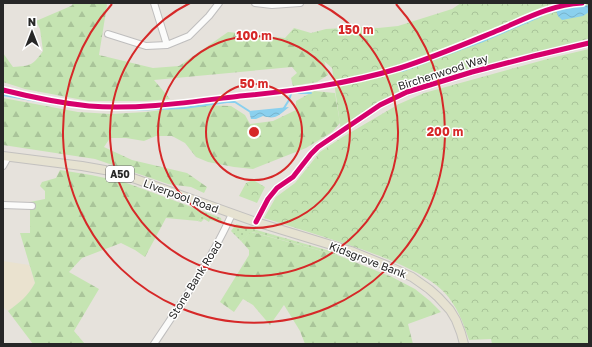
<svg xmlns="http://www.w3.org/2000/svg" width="592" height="347" font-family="'Golos Text',sans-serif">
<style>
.education{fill:#eae2cf}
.grass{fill:url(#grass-dots)}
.forest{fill:url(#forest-firs)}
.park{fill:url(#park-crowns)}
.water{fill:url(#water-waves)}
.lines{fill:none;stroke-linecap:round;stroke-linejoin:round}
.stream{stroke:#8ad0ee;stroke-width:2}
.minor-casing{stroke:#bfbebe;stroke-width:8}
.major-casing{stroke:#c3c1bf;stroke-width:10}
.minor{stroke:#fbfbfa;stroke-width:6}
.major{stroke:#e6e2d1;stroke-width:8}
.cycleway-casing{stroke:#fff;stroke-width:8}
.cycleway{stroke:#d6006c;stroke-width:5}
.ring{fill:none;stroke:#d62828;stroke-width:2}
.labels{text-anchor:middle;stroke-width:3;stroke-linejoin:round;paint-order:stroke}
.shield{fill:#fff;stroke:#686868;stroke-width:1}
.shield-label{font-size:10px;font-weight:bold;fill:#272727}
.street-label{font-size:11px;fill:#272727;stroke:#fff}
.centre{fill:#d62828;stroke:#fff;stroke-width:2}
.ring-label{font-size:12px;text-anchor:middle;font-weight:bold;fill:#d62828;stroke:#fff;stroke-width:3;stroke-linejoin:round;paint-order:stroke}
</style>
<defs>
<pattern id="grass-dots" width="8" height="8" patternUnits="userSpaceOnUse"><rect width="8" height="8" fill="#c5e4b2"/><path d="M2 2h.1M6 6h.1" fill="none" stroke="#a9c499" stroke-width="1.8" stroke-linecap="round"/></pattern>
<pattern id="forest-firs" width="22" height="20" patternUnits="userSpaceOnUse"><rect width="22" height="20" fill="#c5e4b2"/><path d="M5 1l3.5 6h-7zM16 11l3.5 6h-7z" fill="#a9c499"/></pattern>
<pattern id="park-crowns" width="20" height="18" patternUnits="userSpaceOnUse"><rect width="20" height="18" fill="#c5e4b2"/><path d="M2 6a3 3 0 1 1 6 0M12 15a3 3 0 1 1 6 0" fill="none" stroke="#a9c499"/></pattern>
<pattern id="water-waves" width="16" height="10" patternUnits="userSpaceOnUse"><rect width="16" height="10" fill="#8ad0ee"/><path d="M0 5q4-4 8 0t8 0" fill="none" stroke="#77b3cc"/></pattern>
</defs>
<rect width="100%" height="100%" fill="#e6e2dc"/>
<path class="education" d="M3 261 29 265 35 283 29 293 23 300 8 311 3 307Z"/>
<path class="grass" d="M205 212 221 218 222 223 210 220 209 222 204 219 201 222 198 221Z
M236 224 337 253V255L252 232 241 241 231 231Z"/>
<path class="forest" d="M74 3H106L107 5 99 55 153 68 179 66 228 32 285 38 299 50 316 54 324 60 328 75 317 82 293 86 291 78 297 73 292 67 154 80 170 99 146 101H88L25 89 3 82V53L13 67C31 66 33 65 43 51L40 29 36 21 71 6Z
M314 91 335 93 340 123 332 132 306 148 253 169 234 167 208 162 196 157 185 143 172 136H156L144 141 126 138H110L104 147 132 160 187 173 207 187 204 193 191 187 168 184 95 159 3 145V98L78 112 111 114 146 112 202 105 231 106 245 115 250 124 273 121 296 110V101Z
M60 170 91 175 124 182 205 212 198 221 166 218 145 257 135 250 121 243 82 258 69 272 99 289 74 331 85 344H33L8 311C19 303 28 296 35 283L20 233H30V202L45 199V191L40 186 42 182 56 178Z
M251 232 337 255 392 277 415 289 430 301 441 312 408 324 413 344H305L300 331 284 305 270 325 253 305 243 299 234 312 220 302 249 255V250L241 241Z"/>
<path class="park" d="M461 3H589V43L405 94 341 131 332 68 316 54 299 50 285 38 294 28 311 33 326 29 360 27 378 28 398 26 452 9Z
M589 49V344H510L509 343 492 344 491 339 469 340C463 322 457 306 444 292 422 270 378 255 349 245 321 236 293 227 264 218L276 197 295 183 320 152 341 138 399 104 424 93 551 58Z
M253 180 265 187 257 203 239 196 246 183Z"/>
<path class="water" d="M589 5V12L583 16 562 20 558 16 556 10Z
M289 107C279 115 276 120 263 116L256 119H251L249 111Z"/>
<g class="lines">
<path class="stream" d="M549 13 556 10
M402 71 483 41 541 16
M3 95 72 107 128 110 184 108 227 102H235L249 111
M284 108 289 100 292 91 299 93H311"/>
<defs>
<path id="minor" d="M154 3 167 45
M255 3 272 5 300 3
M108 34 146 46 167 45 189 36 209 16 219 3
M3 166 8 157
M3 205 32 206
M256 222 268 199 277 188 293 177 311 154 318 147 380 105 407 92 472 72 534 56 589 43
M154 344C182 302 211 260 232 214"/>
<path id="major" d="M3 156 82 166 116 172 256 222 351 251 388 266 412 277 429 289 438 297 450 310 456 320 461 333 464 344"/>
</defs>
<use href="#minor" class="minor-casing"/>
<use href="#major" class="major-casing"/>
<use href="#minor" class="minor"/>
<use href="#major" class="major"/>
<defs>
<path id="cycleway" d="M3 90C31 97 60 103 89 106 138 110 191 102 240 96 294 91 348 84 400 68 434 57 467 43 499 30 527 18 551 5 582 3
M256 222 268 199 277 188 293 177 311 154 318 147 380 105 407 92 472 72 534 56 589 43"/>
</defs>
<use href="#cycleway" class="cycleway-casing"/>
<use href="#cycleway" class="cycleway"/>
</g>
<g class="ring">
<circle cx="254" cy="132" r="48"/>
<circle cx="254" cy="132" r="96"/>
<path d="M318 3A144 144 0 1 1 190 3"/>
<path d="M396 4A191 191 0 1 1 112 4"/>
</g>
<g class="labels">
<rect class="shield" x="106" y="166" width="28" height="16" rx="3"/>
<g class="shield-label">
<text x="120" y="178">A50</text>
</g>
<g class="street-label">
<text transform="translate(443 72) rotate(-18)" y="4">Birchenwood Way</text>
<text transform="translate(181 196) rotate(20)" y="4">Liverpool Road</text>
<text transform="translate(368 260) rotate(21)" y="4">Kidsgrove Bank</text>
<text transform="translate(195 280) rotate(-58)" y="4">Stone Bank Road</text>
</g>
</g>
<circle cx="254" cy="132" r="6" class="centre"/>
<g class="ring-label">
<text x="356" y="34">150 m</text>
<text x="254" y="40">100 m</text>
<text x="254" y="88">50 m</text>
<text x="445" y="136">200 m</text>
</g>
<rect width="592" height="347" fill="none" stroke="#272727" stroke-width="8"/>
<g transform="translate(32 32)" stroke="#ffffff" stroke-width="3" paint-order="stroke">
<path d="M0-3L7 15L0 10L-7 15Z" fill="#272727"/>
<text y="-6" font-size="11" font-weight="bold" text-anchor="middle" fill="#272727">N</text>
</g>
</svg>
